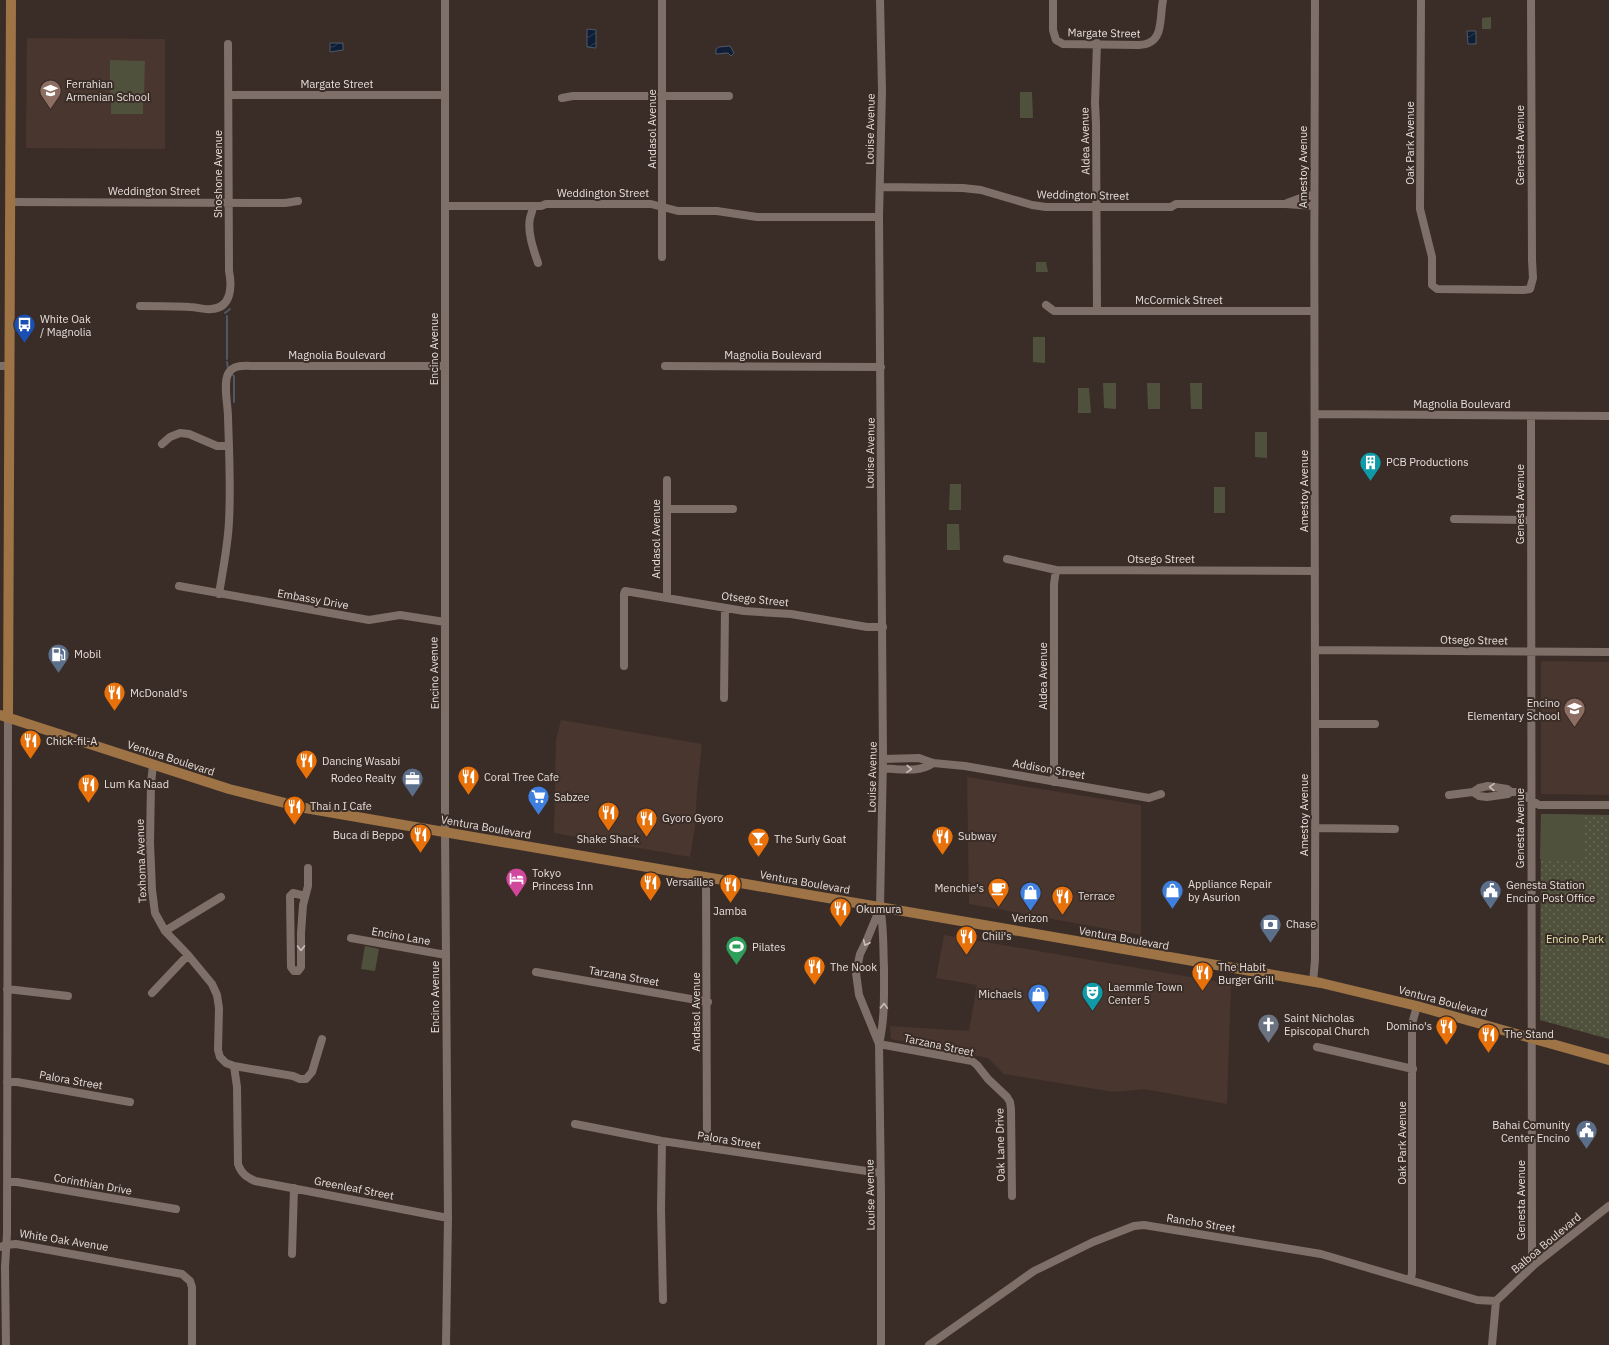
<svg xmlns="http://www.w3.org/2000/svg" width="1609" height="1345" font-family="'IBM Plex Sans',sans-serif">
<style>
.built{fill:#49362e}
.grass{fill:url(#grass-dots)}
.garden{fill:#50513d}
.water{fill:url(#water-waves);stroke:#4e5867}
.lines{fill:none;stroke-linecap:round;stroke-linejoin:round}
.stream{stroke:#4e5867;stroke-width:2}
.minor{stroke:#7e6f68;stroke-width:8}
.major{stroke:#9e7346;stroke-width:10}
.oneway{stroke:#c8bdb8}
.labels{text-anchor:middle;stroke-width:4;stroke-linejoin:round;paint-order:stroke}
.street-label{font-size:11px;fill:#e7deda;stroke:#3a2d27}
.poi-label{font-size:11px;fill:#e7deda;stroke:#3a2d27;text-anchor:start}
.park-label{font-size:11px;fill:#e6eaab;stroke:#3a2d27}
</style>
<defs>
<pattern id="grass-dots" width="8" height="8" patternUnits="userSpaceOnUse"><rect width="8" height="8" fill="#50513d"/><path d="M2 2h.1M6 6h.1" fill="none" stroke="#696a58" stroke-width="1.8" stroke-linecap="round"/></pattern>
<pattern id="water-waves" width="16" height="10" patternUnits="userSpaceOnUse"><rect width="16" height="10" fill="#0d1e36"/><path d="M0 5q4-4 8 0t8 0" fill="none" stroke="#303e52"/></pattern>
</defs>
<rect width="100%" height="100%" fill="#3a2d27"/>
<path class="built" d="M27 38 165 39V149L26 148Z
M1543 661 1609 662V795L1541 794V663Z
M561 720 702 744 697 791 695 827 690 857 554 833 556 740Z
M967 777 1141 805V935L969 904Z
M944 935 1231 984 1227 1104 1144 1089 1114 1092 1004 1074 988 1058 891 1039 890 1026 969 1031 977 985 936 978Z"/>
<path class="grass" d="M1541 814 1609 815V1039L1540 1020Z"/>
<path class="garden" d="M1491 17V29H1482V18Z
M110 60 145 61 144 95H110Z
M1020 92H1032L1033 118H1020Z
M111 96H143V114H111Z
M1036 262H1047L1046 263 1048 272H1036Z
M1033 337H1045V363L1033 362Z
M1103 383H1116V409L1104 408Z
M1147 383H1160V409H1148Z
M1190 383H1202V409H1191Z
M1078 388H1089L1091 413H1078Z
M1255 432H1267V458L1255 457Z
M950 484H961V510H949Z
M1214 487H1225V513H1214Z
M947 524H959L960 550H947Z
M1541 814 1583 815V859H1540Z
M365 946 379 949 375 971 361 969Z"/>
<path class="water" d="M587 29 596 30V48L587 47Z
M1467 31H1476V44H1468Z
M330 43H343V50L330 52Z
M730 46 734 53 731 56 728 53 716 54V49L719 47Z"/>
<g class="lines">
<path class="stream" d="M225 313 230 309
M227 359V316
M227 362 228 369
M231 374 234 376V402"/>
<path class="minor" d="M445 0V832L448 1218 446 1345
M880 0 882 90 879 217 883 759 880 907C884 927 883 947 884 968 884 993 885 1019 879 1044L881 1192V1345
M1053 0V30L1056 40 1063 44 1139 45C1165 44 1159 19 1163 0
M1421 0 1420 209 1432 257V285L1437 289 1523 290 1530 289 1533 278 1532 260 1531 0
M1097 43 1095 103 1096 123 1097 311
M229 95H444
M562 98 573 96H729
M880 187 963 188 981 190 1032 205 1046 207H1171L1176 204H1286L1314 206
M10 202 285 203 298 201
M1287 203 1306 196 1314 195
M445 206H541L546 204H651L678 211H717L757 217H879
M533 206C533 211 531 214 530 218 527 232 534 251 538 263
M662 257V0
M1046 305 1054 311H1314
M140 306C157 306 173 306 190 307 197 307 204 310 211 309 232 308 232 286 229 271L228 44
M0 366H10
M665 366 881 367
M1315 414 1609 416
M1531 416 1532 1259 1535 1264
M162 444 170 437 180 433 189 434 217 446H229
M667 509H733
M1454 519 1531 520
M1007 559 1056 570 1315 571
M179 586 369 620 400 615 445 622
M219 594C223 569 228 545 229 521 231 486 229 451 228 417 228 405 223 385 228 374 233 364 245 366 255 366H444
M667 597V480
M1315 650 1609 652
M624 666V594L625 591 744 611 791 614 867 627H883
M724 698 725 608
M1316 724H1375
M883 759 919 758 933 763 965 766 1149 798 1161 794
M153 765 151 783 150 843 152 890 155 913 165 931 188 955 212 984 217 995 219 1008 218 1050 220 1057 226 1063 234 1066 237 1087 238 1164C241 1173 246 1177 255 1181L448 1218
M883 768C899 769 920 773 933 763
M1054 782V584L1056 570
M1473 792 1479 796 1487 797 1508 794 1511 792H1519L1539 805H1609
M1449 795 1473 792 1479 788 1488 786 1507 789 1511 792
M1315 828 1395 829
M706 877 707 1147
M305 896 293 893 290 896 291 967 294 971H298L301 967V933L303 905 308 886V868
M165 931 221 897
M351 938 446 955
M536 972 708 1002
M1313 982 1315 960C1316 640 1313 320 1315 0
M7 989 68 996
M152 993 188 955
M879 1044 972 1061 977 1065 988 1079 1007 1097 1010 1102 1011 1109 1012 1196
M879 1044 859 995 856 973 860 954 866 942 880 908
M1317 1047 1413 1069
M234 1066 293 1076 300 1079H306L312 1072 322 1039
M7 1082H17L130 1102
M575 1124 662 1141 880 1173
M662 1141 661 1209 663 1300
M7 1182H17L176 1209
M0 1247 6 1245 16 1244 182 1274 190 1281 192 1287V1345
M292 1254 294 1188
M1411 1280 1412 1272V1024L1417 1006
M6 1345 5 1267 7 1234 8 718
M929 1345 1034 1271 1093 1242 1134 1226 1144 1225 1321 1254 1477 1300 1496 1301
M1492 1345 1496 1301 1535 1264 1609 1206"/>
<path class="major" d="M0 715 229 789 305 808 1321 983 1417 1006 1609 1060
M8 718 11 0"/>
</g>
<defs><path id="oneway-chevron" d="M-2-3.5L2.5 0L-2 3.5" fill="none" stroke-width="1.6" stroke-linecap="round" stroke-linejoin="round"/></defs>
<g class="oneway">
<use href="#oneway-chevron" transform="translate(909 769) rotate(2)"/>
<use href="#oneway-chevron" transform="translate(1492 787) rotate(-178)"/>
<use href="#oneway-chevron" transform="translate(866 943) rotate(115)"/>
<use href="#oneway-chevron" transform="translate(301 948) rotate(89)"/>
<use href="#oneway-chevron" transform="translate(884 1006) rotate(-88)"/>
</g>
<defs>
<symbol id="school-pin" viewBox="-11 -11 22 30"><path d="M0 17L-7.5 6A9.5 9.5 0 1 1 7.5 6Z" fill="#8d6e63" stroke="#3a2d27"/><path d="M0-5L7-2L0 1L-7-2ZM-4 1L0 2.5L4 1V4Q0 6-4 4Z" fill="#fff"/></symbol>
<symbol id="bus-pin" viewBox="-11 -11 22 30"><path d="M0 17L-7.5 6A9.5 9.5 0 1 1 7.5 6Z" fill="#1a4fb4" stroke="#3a2d27"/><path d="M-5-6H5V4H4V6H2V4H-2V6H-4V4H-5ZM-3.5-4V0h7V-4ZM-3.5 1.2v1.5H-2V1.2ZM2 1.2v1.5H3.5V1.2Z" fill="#fff"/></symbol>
<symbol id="building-pin" viewBox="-11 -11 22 30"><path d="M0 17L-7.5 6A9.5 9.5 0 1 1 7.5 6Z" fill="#0f9aa8" stroke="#3a2d27"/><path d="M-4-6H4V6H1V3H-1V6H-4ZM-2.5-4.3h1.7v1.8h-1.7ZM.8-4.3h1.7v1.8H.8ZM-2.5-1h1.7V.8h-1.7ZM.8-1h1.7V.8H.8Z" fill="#fff"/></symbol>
<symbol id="fuel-pin" viewBox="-11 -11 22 30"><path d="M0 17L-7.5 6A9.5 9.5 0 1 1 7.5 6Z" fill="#5c6f8a" stroke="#3a2d27"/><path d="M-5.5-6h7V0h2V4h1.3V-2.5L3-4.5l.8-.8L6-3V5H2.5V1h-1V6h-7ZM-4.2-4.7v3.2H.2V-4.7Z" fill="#fff"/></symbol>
<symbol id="restaurant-pin" viewBox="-11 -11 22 30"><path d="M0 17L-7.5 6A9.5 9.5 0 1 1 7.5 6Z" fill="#e8710a" stroke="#3a2d27"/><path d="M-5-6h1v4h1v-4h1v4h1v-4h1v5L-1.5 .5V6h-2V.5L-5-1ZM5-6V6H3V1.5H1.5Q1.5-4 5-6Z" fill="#fff"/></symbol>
<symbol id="office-pin" viewBox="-11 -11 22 30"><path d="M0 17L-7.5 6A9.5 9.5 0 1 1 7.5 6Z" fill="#5c6f8a" stroke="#3a2d27"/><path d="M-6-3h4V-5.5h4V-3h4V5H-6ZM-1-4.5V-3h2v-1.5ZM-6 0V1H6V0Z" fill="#fff"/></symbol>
<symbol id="supermarket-pin" viewBox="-11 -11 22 30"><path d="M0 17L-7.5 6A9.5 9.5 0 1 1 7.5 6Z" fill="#3f7fe0" stroke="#3a2d27"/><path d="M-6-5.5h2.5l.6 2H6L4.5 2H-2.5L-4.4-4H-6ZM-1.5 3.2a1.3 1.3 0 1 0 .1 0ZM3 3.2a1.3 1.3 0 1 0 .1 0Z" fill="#fff"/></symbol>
<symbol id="bar-pin" viewBox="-11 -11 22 30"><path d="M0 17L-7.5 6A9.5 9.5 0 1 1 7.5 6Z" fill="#e8710a" stroke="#3a2d27"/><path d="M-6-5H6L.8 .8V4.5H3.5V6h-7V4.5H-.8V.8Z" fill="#fff"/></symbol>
<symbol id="hotel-pin" viewBox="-11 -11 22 30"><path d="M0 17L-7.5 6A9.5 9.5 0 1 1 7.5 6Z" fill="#d1479c" stroke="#3a2d27"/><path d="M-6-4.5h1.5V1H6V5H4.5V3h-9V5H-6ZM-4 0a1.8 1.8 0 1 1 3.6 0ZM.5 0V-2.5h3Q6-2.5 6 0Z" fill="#fff"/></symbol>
<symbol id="cafe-pin" viewBox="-11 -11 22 30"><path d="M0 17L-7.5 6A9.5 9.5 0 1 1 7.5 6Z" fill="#e8710a" stroke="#3a2d27"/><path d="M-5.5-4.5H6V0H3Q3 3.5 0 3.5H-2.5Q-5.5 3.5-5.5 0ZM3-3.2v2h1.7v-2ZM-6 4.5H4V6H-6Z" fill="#fff"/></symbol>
<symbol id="shop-pin" viewBox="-11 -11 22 30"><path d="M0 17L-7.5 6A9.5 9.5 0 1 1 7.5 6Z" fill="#3f7fe0" stroke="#3a2d27"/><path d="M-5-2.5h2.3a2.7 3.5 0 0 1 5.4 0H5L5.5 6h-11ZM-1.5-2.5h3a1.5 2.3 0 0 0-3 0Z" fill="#fff"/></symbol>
<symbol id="civic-pin" viewBox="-11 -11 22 30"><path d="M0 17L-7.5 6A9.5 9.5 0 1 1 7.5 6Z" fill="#5c6f8a" stroke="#3a2d27"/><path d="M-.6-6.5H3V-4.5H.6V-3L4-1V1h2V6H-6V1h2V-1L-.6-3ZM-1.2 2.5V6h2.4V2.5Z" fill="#fff"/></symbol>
<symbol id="bank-pin" viewBox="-11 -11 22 30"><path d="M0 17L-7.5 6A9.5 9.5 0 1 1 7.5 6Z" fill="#5c6f8a" stroke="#3a2d27"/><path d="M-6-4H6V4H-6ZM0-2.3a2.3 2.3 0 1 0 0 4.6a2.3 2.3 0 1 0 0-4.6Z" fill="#fff"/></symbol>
<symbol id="stadium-pin" viewBox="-11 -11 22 30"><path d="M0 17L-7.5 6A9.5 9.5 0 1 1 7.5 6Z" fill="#2e9e5b" stroke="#3a2d27"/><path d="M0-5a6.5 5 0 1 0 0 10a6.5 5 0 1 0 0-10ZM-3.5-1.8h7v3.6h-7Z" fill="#fff"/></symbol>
<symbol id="theatre-pin" viewBox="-11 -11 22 30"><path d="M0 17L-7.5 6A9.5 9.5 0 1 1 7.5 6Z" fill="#0f9aa8" stroke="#3a2d27"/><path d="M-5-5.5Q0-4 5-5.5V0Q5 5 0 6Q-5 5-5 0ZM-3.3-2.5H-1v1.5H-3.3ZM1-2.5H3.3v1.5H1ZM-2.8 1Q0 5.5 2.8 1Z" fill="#fff"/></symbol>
<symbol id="church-pin" viewBox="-11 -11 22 30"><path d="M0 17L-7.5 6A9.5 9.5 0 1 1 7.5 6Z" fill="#6b7280" stroke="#3a2d27"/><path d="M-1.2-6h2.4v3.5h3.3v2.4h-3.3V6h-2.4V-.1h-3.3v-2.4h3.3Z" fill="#fff"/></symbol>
</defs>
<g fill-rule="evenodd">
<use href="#school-pin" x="38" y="78" width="25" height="34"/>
<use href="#bus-pin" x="12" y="312" width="25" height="34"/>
<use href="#building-pin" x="1358" y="450" width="25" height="34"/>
<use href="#fuel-pin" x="46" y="642" width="25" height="34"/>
<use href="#restaurant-pin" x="102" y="680" width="25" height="34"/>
<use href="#school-pin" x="1562" y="696" width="25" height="34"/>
<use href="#restaurant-pin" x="18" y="728" width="25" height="34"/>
<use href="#restaurant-pin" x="294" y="748" width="25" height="34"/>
<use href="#restaurant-pin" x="456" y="764" width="25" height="34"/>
<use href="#office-pin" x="400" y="766" width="25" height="34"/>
<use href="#restaurant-pin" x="76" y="772" width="25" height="34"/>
<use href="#supermarket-pin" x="526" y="784" width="25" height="34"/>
<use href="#restaurant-pin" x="282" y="794" width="25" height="34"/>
<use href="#restaurant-pin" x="596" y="800" width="25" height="34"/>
<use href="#restaurant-pin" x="634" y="806" width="25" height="34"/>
<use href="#restaurant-pin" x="408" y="822" width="25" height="34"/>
<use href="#restaurant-pin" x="930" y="824" width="25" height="34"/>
<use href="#bar-pin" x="746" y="826" width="25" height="34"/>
<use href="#hotel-pin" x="504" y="866" width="25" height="34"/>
<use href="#restaurant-pin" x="638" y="870" width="25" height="34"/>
<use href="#restaurant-pin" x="718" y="872" width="25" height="34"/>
<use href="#cafe-pin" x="986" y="876" width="25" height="34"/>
<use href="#shop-pin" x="1160" y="878" width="25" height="34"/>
<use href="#civic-pin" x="1478" y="878" width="25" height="34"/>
<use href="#shop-pin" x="1018" y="880" width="25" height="34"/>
<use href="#restaurant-pin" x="1050" y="884" width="25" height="34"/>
<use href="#restaurant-pin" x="828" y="896" width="25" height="34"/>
<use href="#bank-pin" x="1258" y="912" width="25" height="34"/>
<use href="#restaurant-pin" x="954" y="924" width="25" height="34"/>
<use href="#stadium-pin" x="724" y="934" width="25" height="34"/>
<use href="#restaurant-pin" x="802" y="954" width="25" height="34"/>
<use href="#restaurant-pin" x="1190" y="960" width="25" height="34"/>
<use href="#theatre-pin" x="1080" y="980" width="25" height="34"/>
<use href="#shop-pin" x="1026" y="982" width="25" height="34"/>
<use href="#church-pin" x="1256" y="1012" width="25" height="34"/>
<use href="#restaurant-pin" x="1434" y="1014" width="25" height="34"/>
<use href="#restaurant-pin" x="1476" y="1022" width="25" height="34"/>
<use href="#civic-pin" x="1574" y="1118" width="25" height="34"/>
</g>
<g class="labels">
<g class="street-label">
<text transform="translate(1104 33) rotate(1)" y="4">Margate Street</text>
<text x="337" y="88">Margate Street</text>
<text transform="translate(652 129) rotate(-90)" y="4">Andasol Avenue</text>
<text transform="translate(870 129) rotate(-89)" y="4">Louise Avenue</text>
<text transform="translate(1085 141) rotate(-91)" y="4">Aldea Avenue</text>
<text transform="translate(1410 143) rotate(-90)" y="4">Oak Park Avenue</text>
<text transform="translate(1520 145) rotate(-90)" y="4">Genesta Avenue</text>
<text transform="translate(1303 167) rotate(-90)" y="4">Amestoy Avenue</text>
<text transform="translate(218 174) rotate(-90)" y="4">Shoshone Avenue</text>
<text x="154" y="195">Weddington Street</text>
<text x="603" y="197">Weddington Street</text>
<text transform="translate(1083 195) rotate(1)" y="4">Weddington Street</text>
<text x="1179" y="304">McCormick Street</text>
<text transform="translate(434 349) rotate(-90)" y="4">Encino Avenue</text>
<text x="337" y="359">Magnolia Boulevard</text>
<text x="773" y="359">Magnolia Boulevard</text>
<text x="1462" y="408">Magnolia Boulevard</text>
<text transform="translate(870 453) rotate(-89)" y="4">Louise Avenue</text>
<text transform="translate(1304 491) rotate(-90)" y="4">Amestoy Avenue</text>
<text transform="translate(1520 504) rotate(-90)" y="4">Genesta Avenue</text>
<text transform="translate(656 539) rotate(-90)" y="4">Andasol Avenue</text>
<text x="1161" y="563">Otsego Street</text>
<text transform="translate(313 599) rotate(10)" y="4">Embassy Drive</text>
<text transform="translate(755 599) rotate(6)" y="4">Otsego Street</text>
<text transform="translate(1474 640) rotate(1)" y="4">Otsego Street</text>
<text transform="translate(434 673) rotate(-91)" y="4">Encino Avenue</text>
<text transform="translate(1043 676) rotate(-90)" y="4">Aldea Avenue</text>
<text transform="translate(171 758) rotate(18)" y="4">Ventura Boulevard</text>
<text transform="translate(1049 769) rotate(10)" y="4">Addison Street</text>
<text transform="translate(872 777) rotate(-89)" y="4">Louise Avenue</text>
<text transform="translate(1304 815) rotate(-90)" y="4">Amestoy Avenue</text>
<text transform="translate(486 827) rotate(10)" y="4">Ventura Boulevard</text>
<text transform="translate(1520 828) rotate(-90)" y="4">Genesta Avenue</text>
<text transform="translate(141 861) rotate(-92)" y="4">Texhoma Avenue</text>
<text transform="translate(805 882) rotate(10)" y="4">Ventura Boulevard</text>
<text transform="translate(401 936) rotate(10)" y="4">Encino Lane</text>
<text transform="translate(1124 938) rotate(10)" y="4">Ventura Boulevard</text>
<text transform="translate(624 976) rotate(10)" y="4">Tarzana Street</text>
<text transform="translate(435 997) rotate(-90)" y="4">Encino Avenue</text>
<text transform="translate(1443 1001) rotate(15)" y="4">Ventura Boulevard</text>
<text transform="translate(696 1012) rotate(-90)" y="4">Andasol Avenue</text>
<text transform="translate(939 1045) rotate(12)" y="4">Tarzana Street</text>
<text transform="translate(71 1080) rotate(10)" y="4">Palora Street</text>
<text transform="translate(729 1140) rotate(9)" y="4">Palora Street</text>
<text transform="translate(1402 1143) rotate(-90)" y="4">Oak Park Avenue</text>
<text transform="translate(1000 1145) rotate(-91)" y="4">Oak Lane Drive</text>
<text transform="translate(93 1184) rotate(10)" y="4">Corinthian Drive</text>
<text transform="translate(354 1188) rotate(11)" y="4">Greenleaf Street</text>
<text transform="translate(870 1195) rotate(-91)" y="4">Louise Avenue</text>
<text transform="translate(1521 1200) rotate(-90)" y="4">Genesta Avenue</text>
<text transform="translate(1201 1223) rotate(9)" y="4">Rancho Street</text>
<text transform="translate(64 1240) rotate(9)" y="4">White Oak Avenue</text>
<text transform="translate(1546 1243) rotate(-40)" y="4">Balboa Boulevard</text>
</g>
<g class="poi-label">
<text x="66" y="88">Ferrahian<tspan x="66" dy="13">Armenian School</tspan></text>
<text x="40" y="323">White Oak<tspan x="40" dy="13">/ Magnolia</tspan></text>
<text x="1386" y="466">PCB Productions</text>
<text x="74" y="658">Mobil</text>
<text x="130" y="697">McDonald's</text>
<text x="1560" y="707" text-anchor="end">Encino<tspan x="1560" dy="13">Elementary School</tspan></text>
<text x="46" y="745">Chick-fil-A</text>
<text x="322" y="765">Dancing Wasabi</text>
<text x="484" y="781">Coral Tree Cafe</text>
<text x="396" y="782" text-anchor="end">Rodeo Realty</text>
<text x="104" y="788">Lum Ka Naad</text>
<text x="554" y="801">Sabzee</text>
<text x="310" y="810">Thai n I Cafe</text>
<text x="662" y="822">Gyoro Gyoro</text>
<text x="404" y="839" text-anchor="end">Buca di Beppo</text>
<text x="958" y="840">Subway</text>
<text x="608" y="843" text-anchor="middle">Shake Shack</text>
<text x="774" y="843">The Surly Goat</text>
<text x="532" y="877">Tokyo<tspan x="532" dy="13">Princess Inn</tspan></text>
<text x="666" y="886">Versailles</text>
<text x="1188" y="888">Appliance Repair<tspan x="1188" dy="13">by Asurion</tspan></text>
<text x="1506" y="889">Genesta Station<tspan x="1506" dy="13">Encino Post Office</tspan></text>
<text x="984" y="892" text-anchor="end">Menchie's</text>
<text x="1078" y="900">Terrace</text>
<text x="856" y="913">Okumura</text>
<text x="730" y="915" text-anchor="middle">Jamba</text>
<text x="1030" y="922" text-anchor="middle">Verizon</text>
<text x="1286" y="928">Chase</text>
<text x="982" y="940">Chili's</text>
<text x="752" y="951">Pilates</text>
<text x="830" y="971">The Nook</text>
<text x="1218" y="971">The Habit<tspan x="1218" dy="13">Burger Grill</tspan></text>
<text x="1108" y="991">Laemmle Town<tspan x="1108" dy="13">Center 5</tspan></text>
<text x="1022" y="998" text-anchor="end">Michaels</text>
<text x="1284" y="1022">Saint Nicholas<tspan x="1284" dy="13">Episcopal Church</tspan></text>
<text x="1432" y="1030" text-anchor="end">Domino's</text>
<text x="1504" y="1038">The Stand</text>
<text x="1570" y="1129" text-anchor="end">Bahai Comunity<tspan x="1570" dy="13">Center Encino</tspan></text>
</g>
<g class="park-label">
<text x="1575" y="943">Encino Park</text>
</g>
</g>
</svg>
